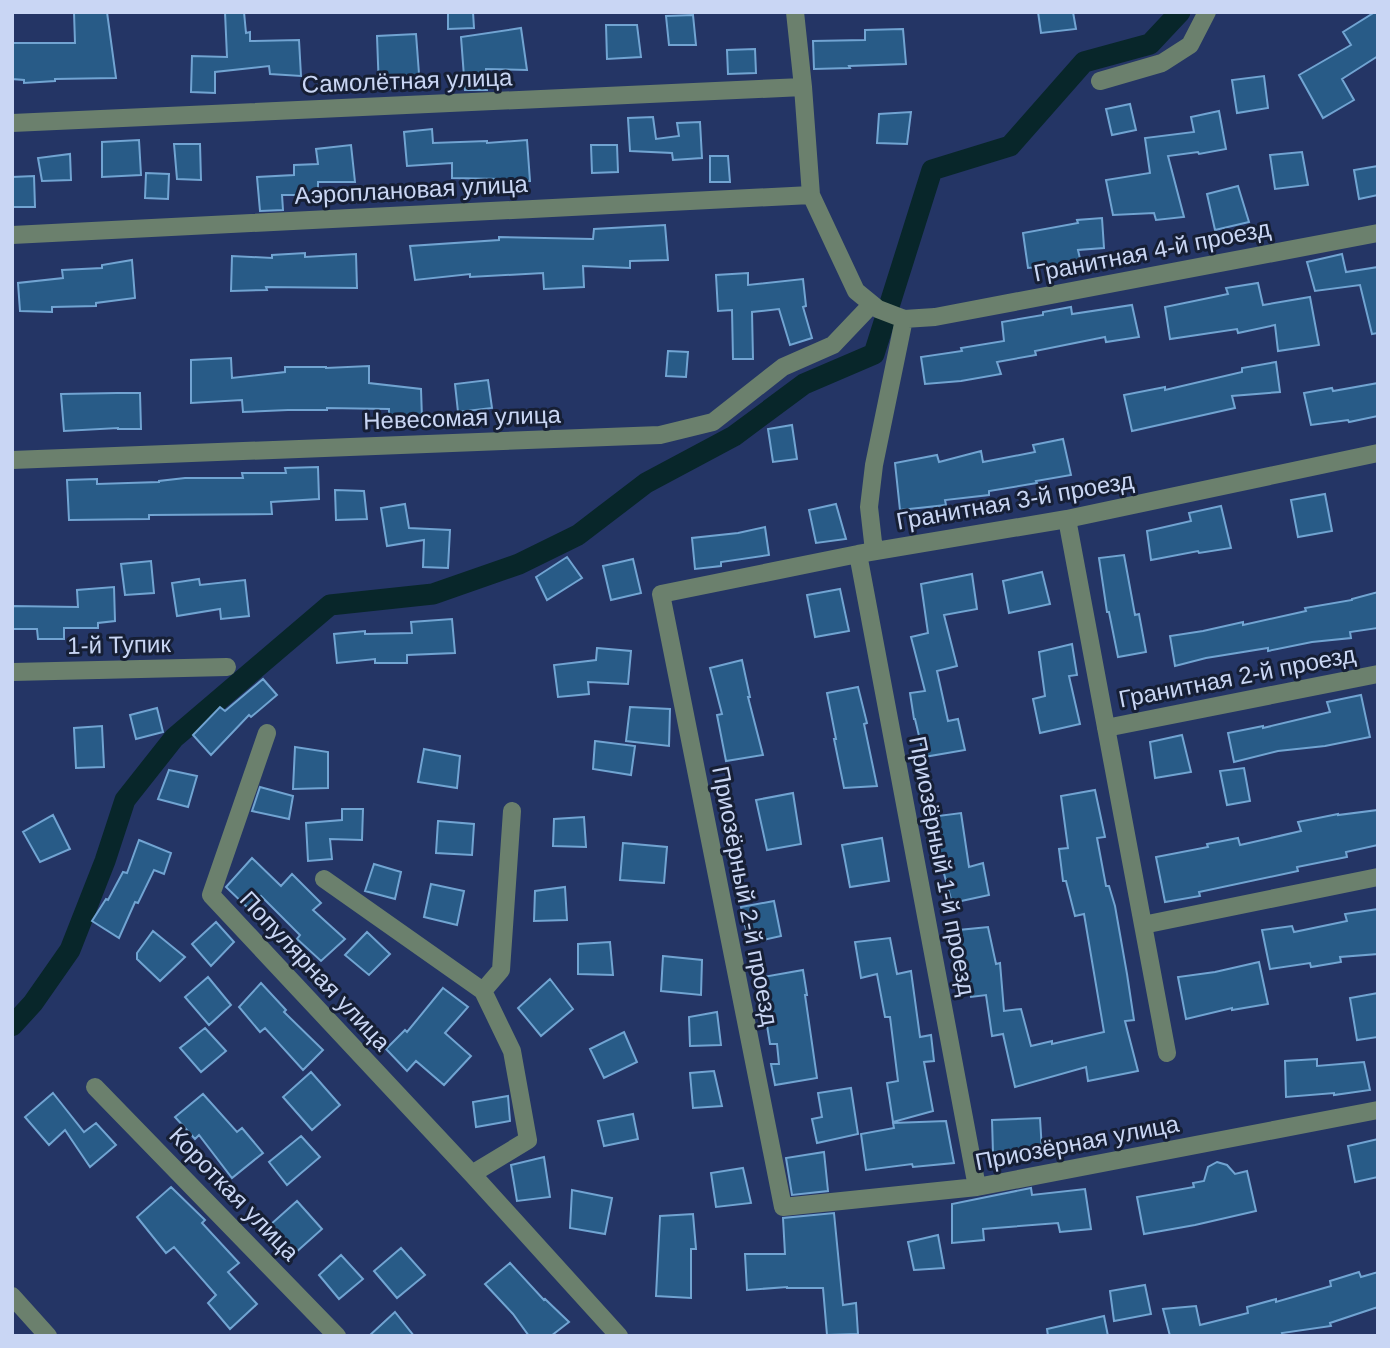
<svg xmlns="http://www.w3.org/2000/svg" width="1390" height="1348" font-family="Helvetica,sans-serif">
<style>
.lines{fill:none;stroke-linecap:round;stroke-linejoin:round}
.canal{stroke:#08262a;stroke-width:21}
.building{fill:#285b87;stroke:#71a4d2;stroke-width:2}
.minor{stroke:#6b806d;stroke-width:18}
.labels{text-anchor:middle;stroke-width:6;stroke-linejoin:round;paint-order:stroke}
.street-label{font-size:24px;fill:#c9d6f4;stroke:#161f35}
</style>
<rect width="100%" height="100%" fill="#243565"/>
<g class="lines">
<path class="canal" d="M12 1026 33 1003 70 950 105 861 125 800 174 738 330 605 433 594 519 564 578 535 646 483 734 436 804 384 874 354 932 170 1010 146 1084 62 1150 44 1180 12"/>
</g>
<path class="building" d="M74 12H107L116 78 55 79V81L24 83V80L12 79V43H75Z
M225 12H244L246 33 250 32V41L299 40 301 76 270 74 269 66 215 72V93L191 92 192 56 227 57Z
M448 12H473L474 28 448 29Z
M1038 12H1073L1076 29 1041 33Z
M1375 12H1378V56L1342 79 1354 100 1323 118 1299 75 1351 45 1343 32Z
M693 15 696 45H669L666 16Z
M606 25H637L641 57 607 59Z
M521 28 527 70 486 69 487 90H465L461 37Z
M903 29 906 64 849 66 850 68 814 69 813 41 865 40V30Z
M416 34 420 87 379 90 377 36Z
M755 49 756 73 728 74 727 50Z
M1264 76 1268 108 1237 113 1232 80Z
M1130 104 1136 130 1112 135 1106 109Z
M1219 111 1226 149 1199 154 1198 152 1168 156 1184 217 1156 220 1154 213 1113 215 1106 180 1150 173 1145 138 1194 132 1191 117Z
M911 112 907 144 877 143 879 114Z
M653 117 656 139 679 136 677 123 700 122 702 158 673 160 672 153 630 151 628 118Z
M432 129 433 143 487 141V143L527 140 530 181 499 182V179L452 178V163L407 166 404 132Z
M139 140 141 175 102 177V142Z
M174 144H200L201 180 177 179Z
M351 145 355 182H318V195H282L283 210 260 211 257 177 294 175V165L318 164 316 149Z
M591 145H617L618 172 592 173Z
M1302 152 1308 185 1275 189 1270 155Z
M70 154 71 180 42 181 38 158Z
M710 156H728L730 182H710Z
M1378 166V195L1359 199 1354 170Z
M146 173 169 174 168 199 145 198Z
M34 176 35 207H12V177Z
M1238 186 1249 222 1215 230 1207 194Z
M1102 218 1104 248 1078 250 1081 263 1028 268 1023 233 1078 223 1077 220Z
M665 225 668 260 630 261V268L583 266 584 287 544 289 543 273 470 277V274L415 280 410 246 499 240V237L593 239 594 229Z
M305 253V257L356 254 357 288 266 287 267 290 231 291 232 256 272 258V255Z
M1342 254 1346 272 1378 267V333L1372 334 1360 285 1315 291 1307 262Z
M132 260 135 298 96 303V306L52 307V312L20 311 18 283 63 278 62 270 102 268V265Z
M748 273V285L803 279 806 306 803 307 812 338 790 345 779 309 752 312 753 359H733L732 310 718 311 716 275Z
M1258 283 1263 305 1310 297 1319 345 1278 351 1275 325 1238 333 1237 329 1170 339 1165 307 1228 294 1226 288Z
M1132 305 1139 337 1106 342 1105 337 1035 351 1036 355 997 362 1001 374 961 381 925 384 921 357 962 351 961 348 1004 341 1002 322 1043 315V312L1071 307 1072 314Z
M668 351 688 352 686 377 666 376Z
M231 358 232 378 285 372V367H326V368L369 366V383L421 389 422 419 389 418V409L327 408V410H288L243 412 242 400 191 403V360Z
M1276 362 1280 392 1232 396 1235 408 1132 431 1124 395 1165 387V390L1242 372V368Z
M488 380 492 408 458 412 455 384Z
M1378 383V416L1349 422 1348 420 1311 425 1304 393 1332 388 1333 391Z
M117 393H140L141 429H118V428L64 431 61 394Z
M792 425 797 459 773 462 768 429Z
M1063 439 1071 475 1036 481 1037 483 989 491V495L945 500 946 505 900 510 895 463 937 455 939 462 981 451 983 462 1035 452 1033 445Z
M318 467 319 499 271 502 272 514 149 515V519L69 520 67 480 97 479V484L159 482V481L185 478H243L242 473H286L285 468Z
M335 490 364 491 367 519 336 520Z
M1325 494 1332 531 1298 537 1291 500Z
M405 504 409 528 450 530 448 568 423 567 424 540 387 546 381 508Z
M836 504 846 539 816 543 809 510Z
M1221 506 1231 548 1199 553 1198 551 1151 560 1147 531 1191 521 1189 513Z
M765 527 769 555 721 562V566L695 569 692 538 738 533Z
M1124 555 1135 615 1139 614 1146 652 1118 657 1109 612H1107L1099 558Z
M567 557 582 578 547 600 536 577Z
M633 559 641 593 611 600 603 566Z
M151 561 154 593 125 595 121 564Z
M1042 572 1050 604 1009 613 1003 581Z
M972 574 977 609 944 615 957 666 937 671 948 721 958 719 965 750 924 757 915 719H914L910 693 925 691 911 637 928 633 921 584Z
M199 579 200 585 245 580 249 616 221 619 220 609 177 616 172 583Z
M114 587 115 621 98 623V628H64V639H38L37 629H12V606L78 607 77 590Z
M840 589 849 631 815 637 807 595Z
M1378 592V628L1350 632 1351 638 1312 642 1268 651V648L1206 658 1175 666 1170 636 1203 631 1243 622V625L1306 611 1305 608 1352 600V599Z
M452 619 455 653 407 655V663H375V659L337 663 334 634 365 631V634L412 633 411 622Z
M1072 644 1077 675 1069 676 1080 724 1040 733 1033 699 1045 696 1039 652Z
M597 648 631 651 628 684 588 682 589 694 558 697 554 665 596 660Z
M742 660 750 697H748L763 755 726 761 717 715 722 714 710 668Z
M263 679 277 695 251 717 249 715 211 755 193 735 220 707 225 711Z
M858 687 867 723 864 724 877 786 844 788 834 739H836L827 693Z
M1361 695 1370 737 1325 746 1278 751 1234 762 1228 733 1263 726V728L1330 712 1327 702Z
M630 707 670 709 669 746 626 741Z
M157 708 163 732 136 739 130 715Z
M102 726 104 767 76 768 74 728Z
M1182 735 1191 772 1155 778 1150 742Z
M595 741 635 746 631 775 593 769Z
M295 747 328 752V788L293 789Z
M424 749 460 756 457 788 418 782Z
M1244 768 1250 801 1227 805 1220 771Z
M169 770 197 776 188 807 158 799Z
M260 787 293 796 289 819 252 811Z
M1095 790 1105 837 1097 838 1106 886H1109L1115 906 1127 974 1134 1020 1125 1021 1138 1071 1088 1081 1086 1067 1015 1087 1003 1034 992 1036 986 995 971 997 959 930 988 927 996 964 1000 963 1004 1011 1021 1009 1031 1046 1052 1041V1044L1104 1032 1084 914 1075 916 1066 881H1063L1059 849 1068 848 1061 796Z
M793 793 801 844 767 850 756 800Z
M342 809H363L362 840 330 839 332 859 308 861 306 823 342 820Z
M1378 810V845L1346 852 1347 857 1297 867 1298 871 1199 892 1200 896 1165 902 1156 857 1208 847 1207 844 1238 838 1240 845 1301 831 1298 822 1338 814V815Z
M961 813 969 867 983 863 989 895 952 903 940 859H935L930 817Z
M53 815 70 849 40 862 23 832Z
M584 817 586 847 553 846 554 819Z
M438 821 474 824 472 855 436 853Z
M882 838 889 881 850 887 842 845Z
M139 840 171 853 164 874 154 870 138 903 135 902 119 938 92 921 106 899 108 900 123 872 127 873Z
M623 843 667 847 664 883 620 880Z
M252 858 281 886 292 874 321 903 313 910 345 939 321 961 297 939 300 935 261 896 249 909 226 887Z
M374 864 401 872 395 899 365 891Z
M431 884 464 891 457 925 424 917Z
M565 887 567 920 534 921 535 891Z
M774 901 781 936 749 943 741 907Z
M1378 909V954L1340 957 1341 962 1311 967 1310 963 1270 969 1262 930 1292 926 1294 932 1347 921 1345 914Z
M216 922 234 942 211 966 192 944Z
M153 931 185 957 160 981 137 959V953Z
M367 932 390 954 369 975 345 955Z
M890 938 897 974 911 971 920 1037 931 1035 934 1061 924 1062 933 1111 893 1122 887 1083 898 1081 890 1017H885L877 974 861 978 855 942Z
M610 942 613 975 578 974V944Z
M663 956 702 960 701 995 661 991Z
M1259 962 1268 1004 1232 1010V1008L1186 1019 1178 977 1215 972Z
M803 970 807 995H805L817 1078 775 1085 771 1064H779L777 1044H770L765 1013 770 1012 763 977Z
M208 977 231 1005 209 1025 185 997Z
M550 979 573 1009 541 1036 518 1008Z
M261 983 286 1010 284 1012 323 1050 303 1070 265 1028 260 1032 239 1007Z
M443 988 468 1007 445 1033 471 1056 444 1085 416 1061 407 1071 386 1049 405 1030 407 1032Z
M1378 993V1037L1357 1040 1350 998Z
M717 1012 721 1045 690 1046 689 1017Z
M205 1028 226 1051 201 1072 180 1048Z
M624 1032 637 1062 604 1078 590 1049Z
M1317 1059V1066L1364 1062 1370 1090 1334 1095V1093L1286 1097 1285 1061Z
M714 1071 722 1106 693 1108 690 1073Z
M311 1072 340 1105 312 1130 283 1097Z
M851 1088 858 1134 817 1143 812 1119 822 1117 818 1093Z
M53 1093 84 1132 96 1123 116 1145 90 1167 65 1130 49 1145 25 1117Z
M203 1094 237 1132 242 1128 263 1153 232 1178 199 1135 195 1139 175 1117Z
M508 1096 510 1121 476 1127 473 1102Z
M633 1114 638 1139 604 1146 598 1121Z
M1040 1118 1042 1151 993 1153 992 1120Z
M946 1121 954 1163 913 1167 912 1164 866 1170 861 1134 894 1128 893 1123Z
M301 1136 320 1157 287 1185 269 1162Z
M1378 1139V1177L1355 1182 1348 1146Z
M824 1152 828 1191 792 1195 786 1158Z
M544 1157 550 1197 517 1201 511 1165Z
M1217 1162 1227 1165 1235 1174 1247 1171 1256 1211 1195 1225 1144 1234 1137 1197 1194 1187 1193 1183 1204 1181 1208 1167Z
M743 1168 751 1203 716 1207 711 1173Z
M171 1187 205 1220 202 1223 239 1263 228 1272 257 1304 230 1329 208 1303 216 1295 174 1247 166 1253 137 1217Z
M1031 1188 1032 1195 1085 1189 1091 1229 1060 1232 1058 1223 983 1229 984 1240 952 1243V1204Z
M572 1190 612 1198 605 1234 570 1228Z
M297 1201 322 1229 294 1254 270 1225Z
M834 1213 843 1305 856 1303 858 1334 827 1335 823 1288H787V1287L747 1290 745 1254H785L783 1218Z
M693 1214 696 1249H691V1298L656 1296 660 1216Z
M938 1235 944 1268 914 1270 908 1242Z
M401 1248 425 1275 397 1298 374 1271Z
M341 1255 363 1279 339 1299 319 1275Z
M510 1263 544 1300 545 1299 569 1322 551 1336H529L513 1314 485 1284Z
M1359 1272 1361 1277 1378 1272V1307L1330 1323 1331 1326 1282 1333 1283 1336H1170L1163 1309 1196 1306 1200 1325 1248 1313 1247 1307 1276 1299V1302L1331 1286 1330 1281Z
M1145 1285 1151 1314 1114 1321 1110 1291Z
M395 1312 414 1336H369Z
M1104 1316 1108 1336H1048L1047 1329Z"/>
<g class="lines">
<path class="minor" d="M795 12 803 87 811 195 856 291 878 309 904 319 935 317 1378 233
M1100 81 1162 63 1190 45 1207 12
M12 123 803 87
M12 235 811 195
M1378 453 1067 519 858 554 661 594 783 1207 977 1187 1378 1110
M12 460 660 435 713 422 783 367 833 345 872 304
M1067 519 1167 1053
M874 551 869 507 874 465 904 319
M858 554 977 1187
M12 672 227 667
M1106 728 1378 674
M267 733 211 895 472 1174 619 1336
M324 879 483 991 512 1051 528 1140 472 1174
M1143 925 1378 877
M483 991 501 970 512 811
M95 1087 337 1336
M12 1296 48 1336"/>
</g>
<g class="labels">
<g class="street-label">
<text transform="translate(407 81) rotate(-2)" y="8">Самолётная улица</text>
<text transform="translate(411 190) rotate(-3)" y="8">Аэроплановая улица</text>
<text transform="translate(1152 251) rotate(-11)" y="8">Гранитная 4-й проезд</text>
<text transform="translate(462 418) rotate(-2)" y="8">Невесомая улица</text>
<text transform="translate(1015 501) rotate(-10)" y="8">Гранитная 3-й проезд</text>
<text transform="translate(119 645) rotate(-1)" y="8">1-й Тупик</text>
<text transform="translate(1237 677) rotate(-11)" y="8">Гранитная 2-й проезд</text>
<text transform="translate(942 866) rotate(79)" y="8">Приозёрный 1-й проезд</text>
<text transform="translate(745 896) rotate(79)" y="8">Приозёрный 2-й проезд</text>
<text transform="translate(315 971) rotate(47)" y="8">Популярная улица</text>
<text transform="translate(1077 1143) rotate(-11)" y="8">Приозёрная улица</text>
<text transform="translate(234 1194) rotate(46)" y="8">Короткая улица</text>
</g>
</g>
<rect width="1390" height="1348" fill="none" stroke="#c9d6f4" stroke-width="28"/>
</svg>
